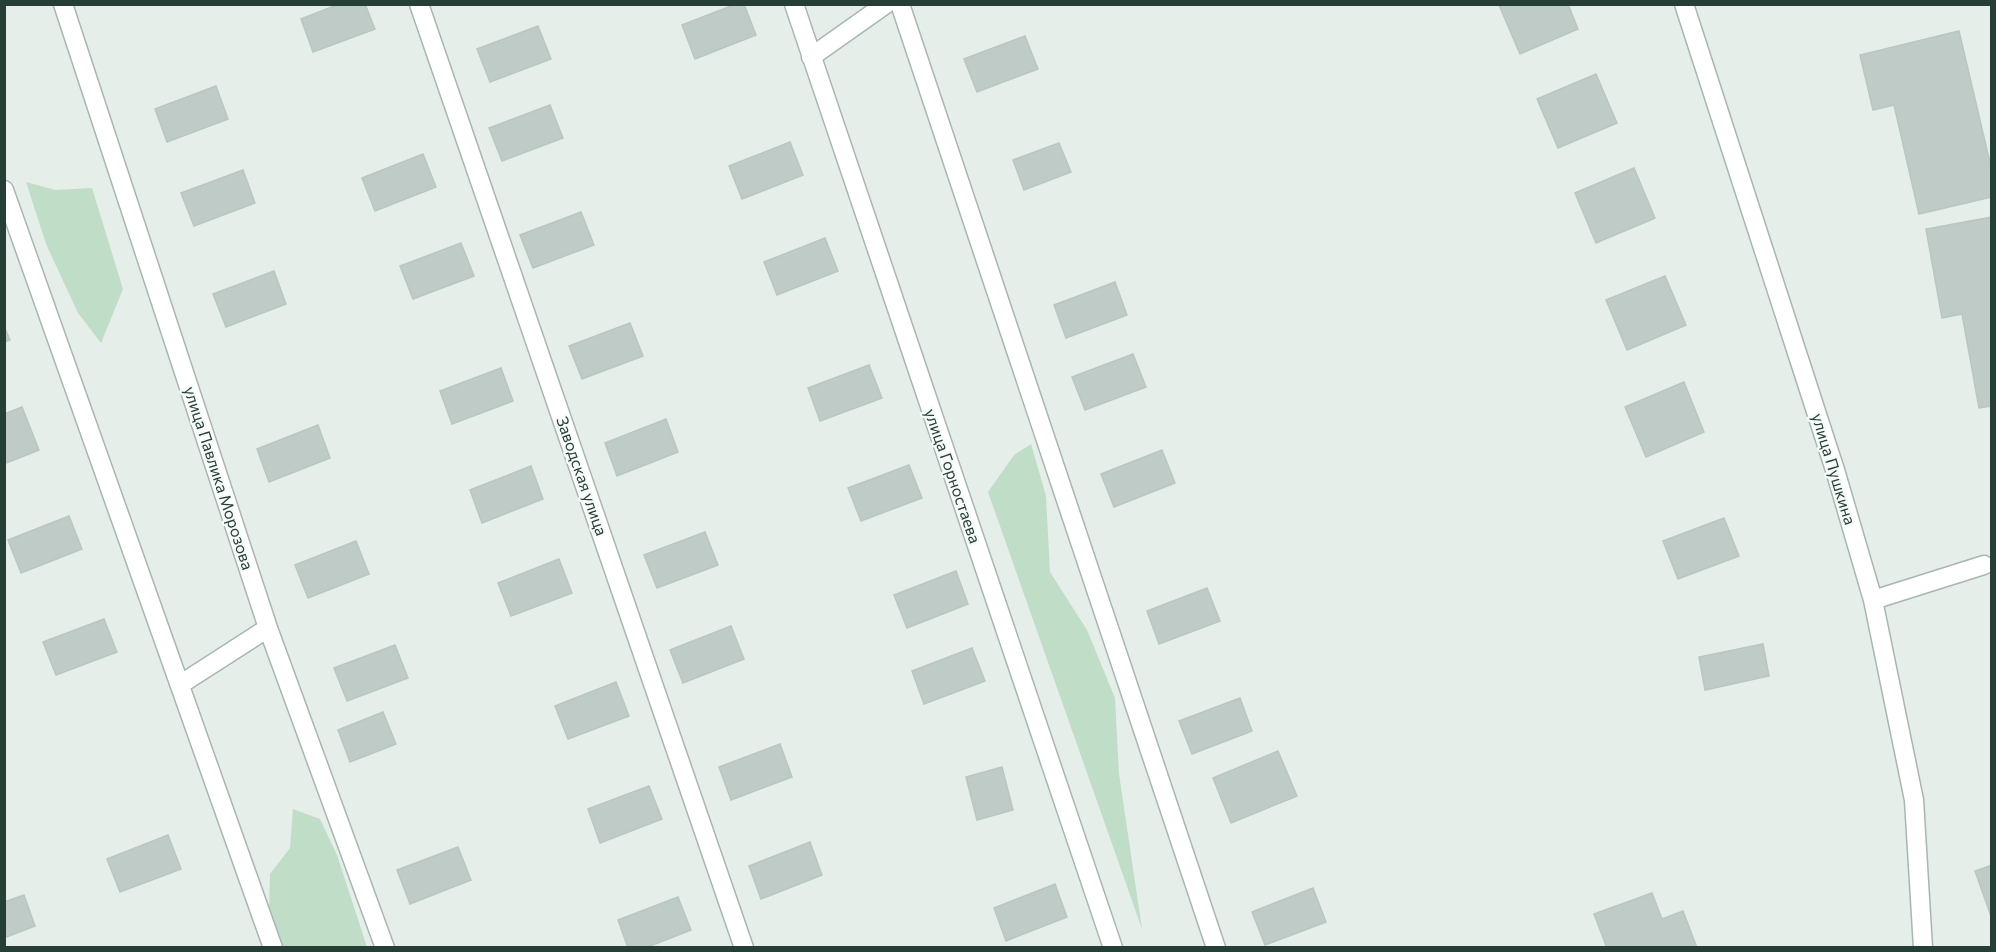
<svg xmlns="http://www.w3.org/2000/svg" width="1996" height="952" font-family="Commissioner,sans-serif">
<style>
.green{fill:#c0ddc7}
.building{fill:#becbc6;stroke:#b8c7c0;stroke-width:1.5}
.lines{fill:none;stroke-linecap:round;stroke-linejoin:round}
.minor-casing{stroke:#a8b6b1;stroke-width:21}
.minor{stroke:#fff;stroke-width:18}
.labels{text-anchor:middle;stroke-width:4.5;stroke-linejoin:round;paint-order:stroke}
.street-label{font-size:16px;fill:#253f37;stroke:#f6faf8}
</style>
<rect width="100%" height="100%" fill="#e6eeea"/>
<path class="green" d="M26 182 55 190 92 188 123 289 101 343 78 313 46 244Z
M1031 444 1046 496 1050 572 1087 630 1115 698 1119 774 1142 929 988 492 1014 455Z
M293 809 320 819 337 855 367 947H282L269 911 270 874 290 848Z"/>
<path class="building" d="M339 4H365L375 29 313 52 301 19Z
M736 4H744L756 35 695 59 682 25Z
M1568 4 1578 29 1520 54 1499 5Z
M538 26 551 59 490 82 477 49Z
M1959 31 1992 171V197L1919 214 1894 105 1873 110 1860 55Z
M1025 36 1038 69 977 92 964 59Z
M1596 74 1617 123 1558 148 1537 99Z
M216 86 228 119 167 142 155 109Z
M550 105 563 138 502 161 489 128Z
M790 142 803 175 742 199 729 166Z
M1059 143 1071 172 1024 190 1013 160Z
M423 154 436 187 375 211 362 178Z
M1634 168 1655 218 1596 243 1575 193Z
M243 170 255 203 194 226 181 193Z
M581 212 594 245 533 268 520 235Z
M1992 217V406L1979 408 1962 314 1942 318 1926 229Z
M825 238 838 271 777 295 764 262Z
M461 243 474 276 413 299 400 266Z
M274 271 286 304 226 327 213 294Z
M1665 276 1686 325 1627 350 1606 300Z
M1115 282 1127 315 1066 338 1054 305Z
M630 323 643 356 582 379 569 346Z
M4 326 10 340 4 342Z
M1133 354 1146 387 1085 410 1072 377Z
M869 365 882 398 820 421 808 388Z
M501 368 513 401 452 424 440 391Z
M1684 382 1704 432 1646 457 1625 407Z
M22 407 39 450 4 464V414Z
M666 419 678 452 617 476 605 443Z
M318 425 330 458 269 482 257 449Z
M1162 450 1175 483 1114 507 1101 474Z
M909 465 922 498 861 521 848 488Z
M531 466 543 499 482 523 470 490Z
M69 516 82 549 21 573 8 540Z
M1724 518 1739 556 1678 579 1663 541Z
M705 532 718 565 657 588 644 555Z
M356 541 369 574 308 598 295 565Z
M559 559 572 593 511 616 498 583Z
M956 571 968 604 907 628 894 595Z
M1207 588 1220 621 1159 644 1147 611Z
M104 619 117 652 56 675 43 642Z
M731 626 744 659 683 683 670 650Z
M1763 644 1769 676 1705 690 1699 657Z
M395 645 408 678 347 701 334 668Z
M972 648 985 681 924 704 912 671Z
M616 682 629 716 568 739 555 706Z
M1240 698 1252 731 1192 754 1179 721Z
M383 712 396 744 350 762 338 730Z
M780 744 792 777 731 800 719 767Z
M1278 751 1297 796 1231 823 1213 778Z
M1002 767 1013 810 977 820 966 777Z
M649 786 662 819 600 843 588 809Z
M168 835 181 869 120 892 107 859Z
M810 842 822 875 761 899 749 866Z
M458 847 471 880 410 904 397 870Z
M1992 865V919L1975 871Z
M1055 884 1067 917 1006 941 994 908Z
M1313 888 1326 922 1265 945 1252 912Z
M1652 893 1662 919 1683 911 1697 948H1607L1594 914Z
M24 895 35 926 4 938V902Z
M678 897 691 930 645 948H628L618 920Z"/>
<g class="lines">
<defs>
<path id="minor" d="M63 4 268 628 385 948
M419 4 744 948
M794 4 1113 948
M900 4 1216 948
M1684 4 1835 470 1873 600 1914 800 1923 948
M811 57 886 4
M4 190 273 948
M1873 600 1984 565
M181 684 268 628"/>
</defs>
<use href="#minor" class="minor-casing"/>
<use href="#minor" class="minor"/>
</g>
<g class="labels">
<g class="street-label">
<text transform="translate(1834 469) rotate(73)" y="6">улица Пушкина</text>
<text transform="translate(582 476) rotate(71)" y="6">Заводская улица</text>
<text transform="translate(953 476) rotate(71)" y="6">улица Горностаева</text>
<text transform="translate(219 478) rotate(72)" y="6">улица Павлика Морозова</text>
</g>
</g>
<rect width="1996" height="952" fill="none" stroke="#253f37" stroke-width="12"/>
</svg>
